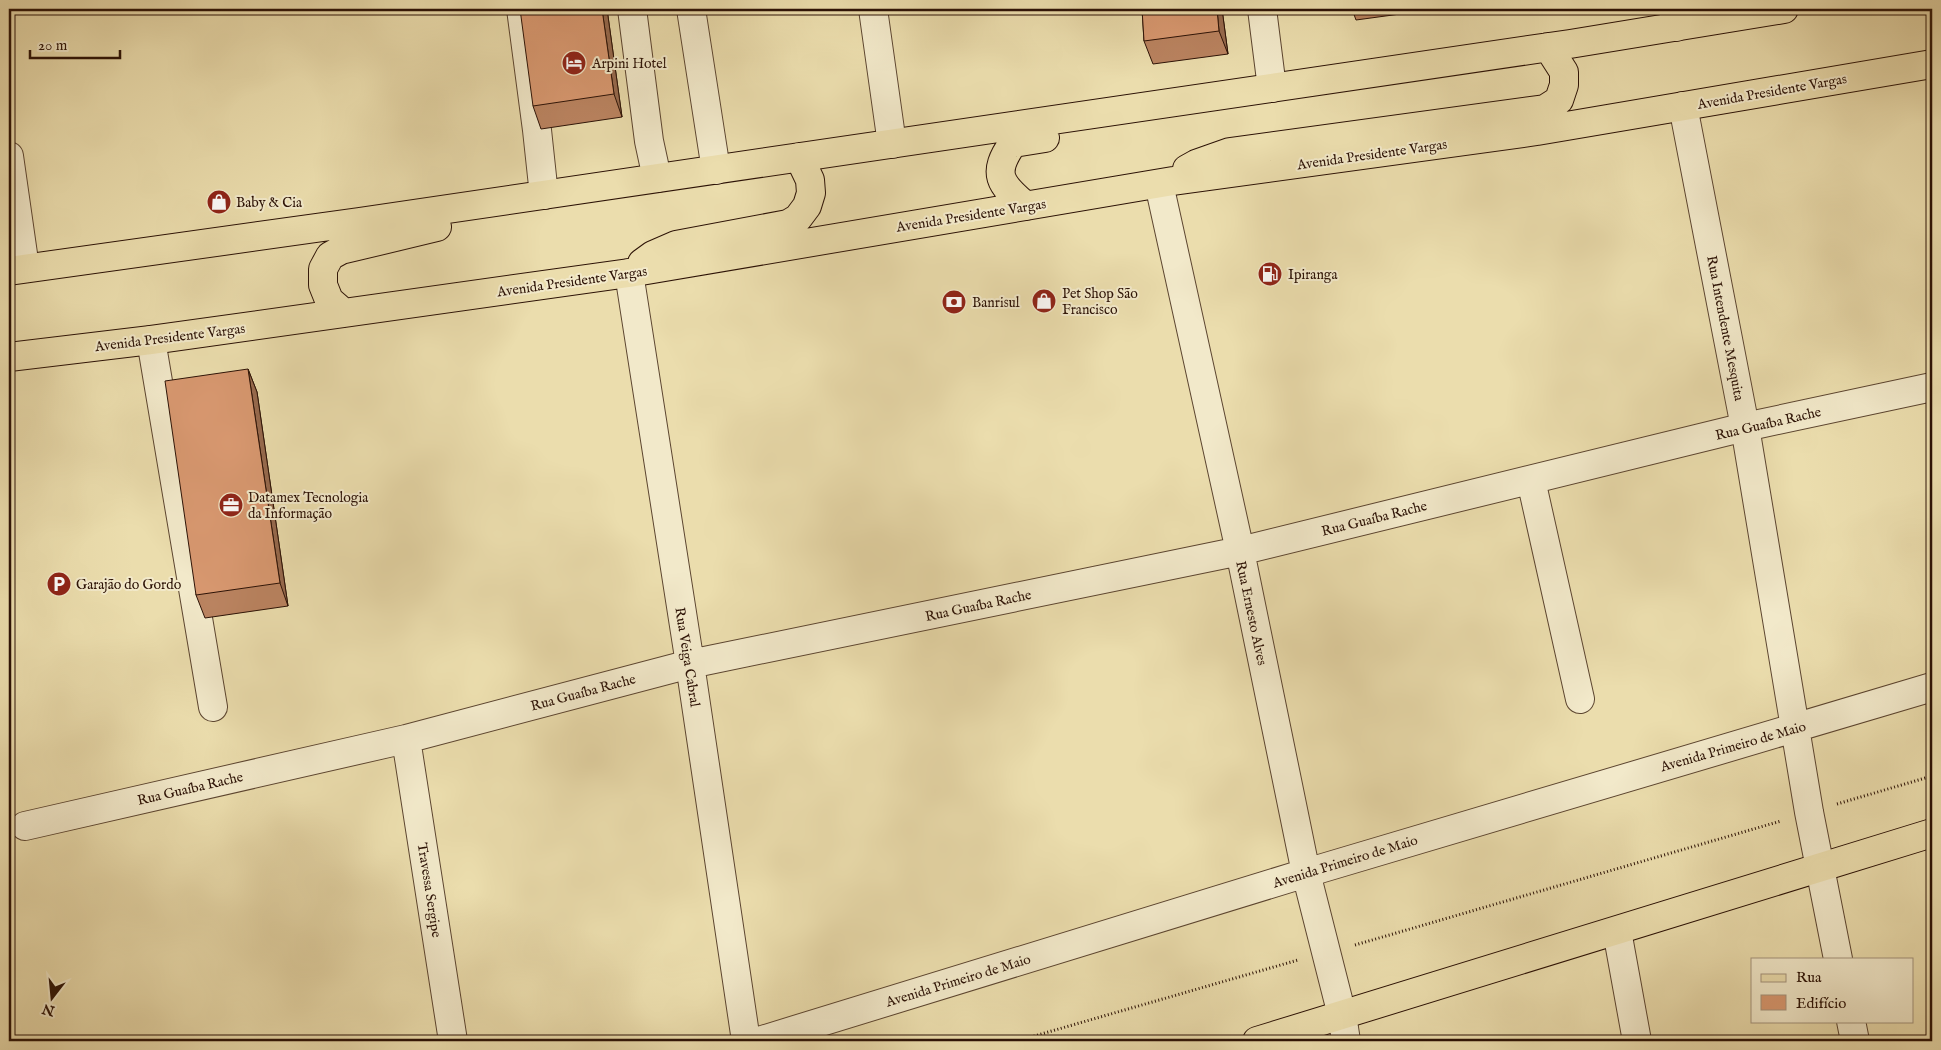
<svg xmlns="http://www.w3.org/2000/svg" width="1941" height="1050" font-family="'IM FELL English',serif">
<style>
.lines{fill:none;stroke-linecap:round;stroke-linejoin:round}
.minor-casing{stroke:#5c4530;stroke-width:30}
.major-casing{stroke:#2c1206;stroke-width:30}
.path{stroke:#2c1206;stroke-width:3;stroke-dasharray:1 2.5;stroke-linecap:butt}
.minor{stroke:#f2e9ca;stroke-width:28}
.major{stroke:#ebddad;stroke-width:28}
.wall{fill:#ba8360;stroke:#2c1206}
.shaded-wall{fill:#976a4e;stroke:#2c1206}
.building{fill:#d89870;stroke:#2c1206}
.labels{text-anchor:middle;stroke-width:4;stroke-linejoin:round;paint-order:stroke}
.poi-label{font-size:14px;fill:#2c1206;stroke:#f2e9ca;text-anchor:start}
.street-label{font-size:14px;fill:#2c1206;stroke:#f2e9ca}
</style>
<rect width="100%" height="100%" fill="#ebddad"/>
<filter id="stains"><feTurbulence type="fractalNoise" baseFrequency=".004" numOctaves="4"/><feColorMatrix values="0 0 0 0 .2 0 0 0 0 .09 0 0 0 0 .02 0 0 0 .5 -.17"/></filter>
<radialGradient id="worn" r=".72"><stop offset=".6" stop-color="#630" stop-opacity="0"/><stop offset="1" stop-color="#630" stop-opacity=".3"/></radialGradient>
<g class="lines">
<defs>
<path id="minor" d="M521 9 537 130 544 195
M632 9 649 141 657 178
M691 9 716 170
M873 9 892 144
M1262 9 1272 88
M1673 9 1676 27
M1683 106 1745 427 1809 812 1838 959
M9 156 25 268
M1159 184 1240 551 1306 873 1342 1015 1346 1041
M629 273 690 664 746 1041
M151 340 213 707
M1531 480 1580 699
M406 739 453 1041
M25 826 406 739 690 664 1240 551 1745 427 1932 387
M1617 931 1637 1041
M1851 1021 1855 1041
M759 1041 1306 873 1932 687"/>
<path id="major" d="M1187 169 1196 164 1230 152 1545 109 1559 100 1564 85V72L1548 47
M1026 206C1000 184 991 174 1013 143L1045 138
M642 263 653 255 676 245 788 224 798 218 807 206 811 193 810 180 799 157
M9 271 359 222 1570 44 1784 9
M344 313 329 300 323 285V269L330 256 341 250 437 227
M9 357 151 340 629 273 1173 181 1537 131 1932 64
M1257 1041 1932 833"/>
</defs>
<use href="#minor" class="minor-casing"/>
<use href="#major" class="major-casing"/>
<path class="path" d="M1837 804 1932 776
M1355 945 1781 821
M1017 1041 1298 960"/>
<use href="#minor" class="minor"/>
<use href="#major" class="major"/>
</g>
<path class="wall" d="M607 9 622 117 541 129 533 106Z
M1142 9H1222L1228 54 1153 64 1144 41Z
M1352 9H1437L1356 20Z
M248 369 257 392 288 606 205 618 196 595Z"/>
<path class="shaded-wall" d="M602 9H607L622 117 614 94Z
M1217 9H1222L1228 54 1219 31Z
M248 369 257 392 288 606 280 583Z"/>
<path class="building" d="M520 9H602L614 94 533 106Z
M1142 9H1217L1219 31 1144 41Z
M248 369 280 583 196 595 165 381Z"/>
<defs>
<symbol id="hotel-disc" viewBox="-11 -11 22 22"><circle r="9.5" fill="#8f2418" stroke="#f2e9ca"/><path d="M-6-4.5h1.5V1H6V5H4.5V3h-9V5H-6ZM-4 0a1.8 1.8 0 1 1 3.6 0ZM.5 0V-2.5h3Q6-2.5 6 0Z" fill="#fff"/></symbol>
<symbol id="shop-disc" viewBox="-11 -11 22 22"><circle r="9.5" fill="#8f2418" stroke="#f2e9ca"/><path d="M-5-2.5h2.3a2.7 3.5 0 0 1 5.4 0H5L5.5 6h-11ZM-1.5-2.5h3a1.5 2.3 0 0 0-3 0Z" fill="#fff"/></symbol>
<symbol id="fuel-disc" viewBox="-11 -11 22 22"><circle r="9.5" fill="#8f2418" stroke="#f2e9ca"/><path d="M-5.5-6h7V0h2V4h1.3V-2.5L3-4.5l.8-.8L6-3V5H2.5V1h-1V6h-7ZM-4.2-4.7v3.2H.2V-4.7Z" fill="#fff"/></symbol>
<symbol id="bank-disc" viewBox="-11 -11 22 22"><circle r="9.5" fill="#8f2418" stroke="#f2e9ca"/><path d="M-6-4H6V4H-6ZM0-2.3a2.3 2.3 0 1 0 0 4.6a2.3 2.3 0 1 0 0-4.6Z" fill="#fff"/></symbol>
<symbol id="office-disc" viewBox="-11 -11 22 22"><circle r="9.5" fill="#8f2418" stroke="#f2e9ca"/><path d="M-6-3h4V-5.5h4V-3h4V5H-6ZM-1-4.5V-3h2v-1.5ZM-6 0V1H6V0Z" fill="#fff"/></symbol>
<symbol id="parking-disc" viewBox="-11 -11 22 22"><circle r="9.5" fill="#8f2418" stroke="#f2e9ca"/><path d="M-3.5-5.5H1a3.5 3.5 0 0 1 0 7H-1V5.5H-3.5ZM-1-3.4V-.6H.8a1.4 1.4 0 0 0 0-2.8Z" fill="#fff"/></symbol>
</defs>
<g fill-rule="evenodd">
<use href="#hotel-disc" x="560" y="49" width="28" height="28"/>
<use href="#shop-disc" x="205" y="188" width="28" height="28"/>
<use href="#fuel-disc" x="1256" y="260" width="28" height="28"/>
<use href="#shop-disc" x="1030" y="287" width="28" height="28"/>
<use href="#bank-disc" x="940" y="288" width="28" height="28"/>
<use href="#office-disc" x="217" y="491" width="28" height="28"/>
<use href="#parking-disc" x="45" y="570" width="28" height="28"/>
</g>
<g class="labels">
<g class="poi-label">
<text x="592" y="68">Arpini Hotel</text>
<text x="236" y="207">Baby &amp; Cia</text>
<text x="1288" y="279">Ipiranga</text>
<text x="1062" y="298">Pet Shop São<tspan x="1062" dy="16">Francisco</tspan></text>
<text x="972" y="307">Banrisul</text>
<text x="248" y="502">Datamex Tecnologia<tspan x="248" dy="16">da Informação</tspan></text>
<text x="76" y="589">Garajão do Gordo</text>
</g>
<g class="street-label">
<text transform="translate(1772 91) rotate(-10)" y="5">Avenida Presidente Vargas</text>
<text transform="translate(1372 154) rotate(-8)" y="5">Avenida Presidente Vargas</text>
<text transform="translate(971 215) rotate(-9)" y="5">Avenida Presidente Vargas</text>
<text transform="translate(572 281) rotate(-8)" y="5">Avenida Presidente Vargas</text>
<text transform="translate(1726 328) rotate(79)" y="5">Rua Intendente Mesquita</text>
<text transform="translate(170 337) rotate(-7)" y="5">Avenida Presidente Vargas</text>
<text transform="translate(1768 423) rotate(-13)" y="5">Rua Guaíba Rache</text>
<text transform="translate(1374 518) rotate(-14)" y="5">Rua Guaíba Rache</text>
<text transform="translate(978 605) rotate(-12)" y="5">Rua Guaíba Rache</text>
<text transform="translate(1252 613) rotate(78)" y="5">Rua Ernesto Alves</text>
<text transform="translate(688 657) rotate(81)" y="5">Rua Veiga Cabral</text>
<text transform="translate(583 692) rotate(-15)" y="5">Rua Guaíba Rache</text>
<text transform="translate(1733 746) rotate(-16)" y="5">Avenida Primeiro de Maio</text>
<text transform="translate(190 788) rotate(-13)" y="5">Rua Guaíba Rache</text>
<text transform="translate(1345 861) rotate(-17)" y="5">Avenida Primeiro de Maio</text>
<text transform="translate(430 890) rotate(81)" y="5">Travessa Sergipe</text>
<text transform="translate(958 980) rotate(-17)" y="5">Avenida Primeiro de Maio</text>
</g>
</g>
<rect width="1941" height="1050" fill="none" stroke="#ebddad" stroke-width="30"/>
<rect x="10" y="10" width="1921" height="1030" fill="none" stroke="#2c1206" stroke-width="2.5"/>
<rect x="15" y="15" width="1911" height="1020" fill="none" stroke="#2c1206"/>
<rect x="1751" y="958" width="162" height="65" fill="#f2e9ca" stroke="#a3937c"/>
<rect x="1761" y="974" width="25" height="8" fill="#ebddad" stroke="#a3937c"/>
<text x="1796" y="982" font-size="15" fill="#2c1206">Rua</text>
<rect x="1761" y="995" width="25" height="15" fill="#d89870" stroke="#a3937c"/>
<text x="1796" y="1008" font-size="15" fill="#2c1206">Edifício</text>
<g transform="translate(52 998) rotate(196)" stroke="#f2e9ca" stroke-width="4" paint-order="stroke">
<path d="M0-4L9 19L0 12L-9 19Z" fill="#2c1206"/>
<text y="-8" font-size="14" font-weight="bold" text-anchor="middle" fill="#2c1206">N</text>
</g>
<path d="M30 50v8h90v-8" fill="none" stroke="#2c1206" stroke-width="2.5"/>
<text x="38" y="50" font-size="15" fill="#2c1206" stroke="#f2e9ca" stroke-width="4" paint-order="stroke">20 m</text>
<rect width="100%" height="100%" filter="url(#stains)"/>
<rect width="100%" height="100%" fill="url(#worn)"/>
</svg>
